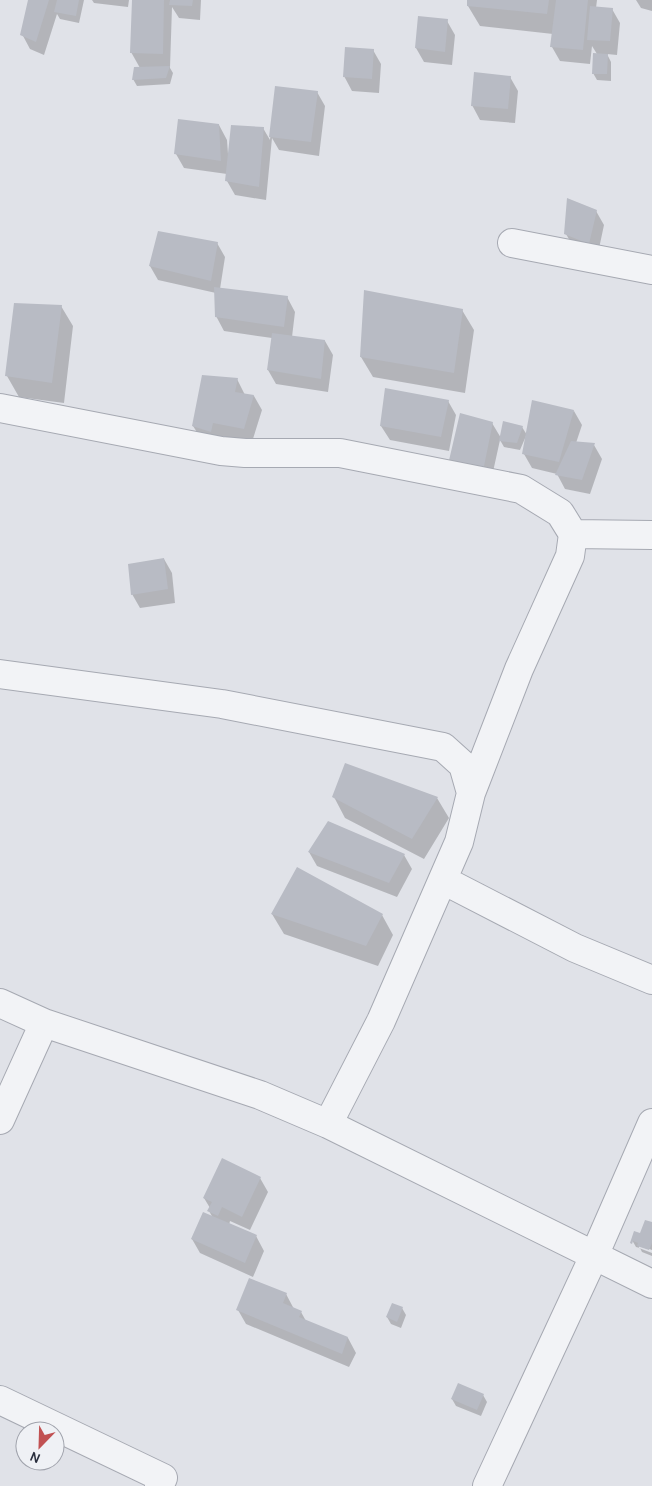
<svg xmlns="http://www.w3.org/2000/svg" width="652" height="1486" font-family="Karla,sans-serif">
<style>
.shadow{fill:#0003}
.building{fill:#b8bbc4}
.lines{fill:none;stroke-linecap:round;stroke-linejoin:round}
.street-casing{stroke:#a6a9b2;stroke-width:30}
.street{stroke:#f2f3f6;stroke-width:28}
</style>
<rect width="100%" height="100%" fill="#e0e2e8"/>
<path class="shadow" d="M30 0H84L79 23 60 19 57 14 44 55 30 49 22 34Z
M92 0H129L128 7 94 3Z
M133 0H201L200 20 179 18 172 7 170 68 173 73 170 84 137 86 133 79 140 68 131 52Z
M468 0H597L596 8 612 9 620 23 617 55 607 54 611 62V81L597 80 593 73 597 54 592 46 590 64 560 61 552 47 553 34 480 26 468 6Z
M636 0H652V11L641 8Z
M447 21 455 35 452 65 424 62 416 48Z
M373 50 381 64 379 93 352 91 344 76Z
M510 77 518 91 515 123 480 120 472 105Z
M276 87 317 92 325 106 319 156 279 150 272 138 266 200 235 195 227 181V174L184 168 176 154 219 125 227 140 228 154 263 128 270 140Z
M596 211 604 225 597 258 574 248 566 234Z
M217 243 225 257 220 289 287 297 295 312 292 337 325 341 333 355 328 392 276 384 268 370 272 338 224 331 216 316V293L158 280 150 266Z
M61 306 73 326 64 403 19 397 7 376Z
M462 310 474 330 465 393 373 377 361 357Z
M237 379 245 395 254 396 262 410 252 442 221 436 219 445 202 440 193 426Z
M448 401 456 415 449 451 390 440 381 426Z
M574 411 582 425 576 443 594 445 602 459 590 494 565 489 557 474 532 468 524 454 526 436 520 450 504 447 500 440 489 490 457 483 492 423 501 438 522 427 527 435Z
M164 559 172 573 175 603 140 608 132 594Z
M334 797 437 798 449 818 424 859 345 818Z
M309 852 404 855 412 869 397 897 317 866Z
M272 914 382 915 393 935 378 966 284 934Z
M260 1178 268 1192 250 1230 230 1221 229 1225 256 1236 264 1251 253 1277 200 1253 192 1239 213 1218 209 1211 210 1208 204 1198Z
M652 1224V1250L639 1245V1248L652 1253V1256L642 1252 640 1248 636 1247 632 1240 641 1235Z
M286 1294 294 1309 301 1312 306 1321 348 1338 356 1353 349 1367 246 1324 238 1310Z
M392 1305 402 1308 406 1315 401 1328 391 1324 387 1317Z
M483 1395 487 1402 481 1416 456 1406 452 1399Z"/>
<path class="building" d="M28 0H49L36 42 20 35Z
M57 0H79L76 16 54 12Z
M132 0H164L163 54 130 53Z
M170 0H193L192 6 169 5Z
M467 0H549L547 14 467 6Z
M556 0H588L583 50 550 47Z
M590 6 613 8 610 41 587 40Z
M418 16 448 19 445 52 415 48Z
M345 47 374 49 372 79 343 77Z
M593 53 608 54 607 74H592Z
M170 66 166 78 132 80 134 67Z
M474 72 511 76 508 109 471 106Z
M275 86 318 91 311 142 269 137Z
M178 119 219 124 221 161 174 154Z
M231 125 264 127 259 187 225 181Z
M567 198 597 210 589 244 564 234Z
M158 231 218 242 211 281 149 266Z
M214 287 288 296 284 327 215 317Z
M364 290 463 309 454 373 360 357Z
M14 303 62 305 52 383 5 376Z
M272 333 325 340 321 379 267 370Z
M202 375 238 378 235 392 254 395 244 429 213 423 211 432 192 426Z
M385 388 449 400 441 437 380 426Z
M532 400 574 410 559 462 522 454Z
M460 413 493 422 482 476 447 469Z
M503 421 523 426 517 443 499 441Z
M571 441 595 443 582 480 555 475Z
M164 558 168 589 131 595 128 564Z
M345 763 438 797 412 839 332 797Z
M328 821 405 854 389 883 308 852Z
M297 867 383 914 366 946 271 914Z
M222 1158 261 1177 242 1217 222 1207 218 1216 207 1211 212 1202 203 1198Z
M203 1212 257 1235 245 1263 191 1239Z
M645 1220 652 1222V1243L649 1250 637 1246 638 1243 633 1241 632 1244 630 1243 634 1231 640 1233Z
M249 1278 287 1293 283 1303 302 1311 299 1317 348 1337 342 1354 236 1310Z
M392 1303 403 1307 397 1322 386 1317Z
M458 1383 484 1394 477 1410 451 1399Z"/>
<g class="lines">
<defs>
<path id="street" d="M512 243 652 270
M0 408 221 451 245 453H340L521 489 560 513 573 534 570 556 519 669 471 793
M573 534 652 535
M0 674 222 704 443 747 463 765 471 793 459 842 381 1021 328 1124
M443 880 575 948 652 980
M0 1003 44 1023 260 1095 328 1124 652 1284
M0 1120 44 1023
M0 1400 163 1478 159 1486
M487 1486 594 1256 652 1123"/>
</defs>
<use href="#street" class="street-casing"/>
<use href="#street" class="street"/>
</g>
<g transform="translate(40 1446) rotate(203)"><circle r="24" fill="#eff1f5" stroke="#a0a3ac"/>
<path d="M0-4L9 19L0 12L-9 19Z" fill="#c15152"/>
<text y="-8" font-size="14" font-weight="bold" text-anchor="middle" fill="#2a2f3e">N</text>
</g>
</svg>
